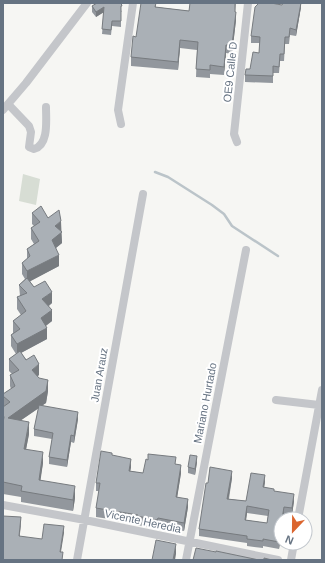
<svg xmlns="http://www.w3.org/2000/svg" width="325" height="563" font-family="Arial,sans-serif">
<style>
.green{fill:#d7ddd4}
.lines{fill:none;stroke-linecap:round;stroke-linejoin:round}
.stream{stroke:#bbc4c9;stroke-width:2.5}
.street{stroke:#c4c6ca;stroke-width:8}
.wall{fill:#92979d;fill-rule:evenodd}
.shaded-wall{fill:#777b7f}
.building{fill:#aab0b6;stroke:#777b7f;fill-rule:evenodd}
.labels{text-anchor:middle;stroke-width:4;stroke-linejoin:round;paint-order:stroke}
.street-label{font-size:11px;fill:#667382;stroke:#fff}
</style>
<rect width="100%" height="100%" fill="#f6f6f3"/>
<path class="green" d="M23 174 40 179 36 205 19 201Z"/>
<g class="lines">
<path class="stream" d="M155 172 168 177 212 205 224 214 232 226 278 256"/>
<path class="street" d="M8 104 29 126 31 132 29 147 34 149C49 145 46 120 46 107
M3 110 26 83 87 3
M121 124 118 110 133 3
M237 142 234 134 248 3
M276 400 319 405
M3 505 85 520 278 560
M298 519 322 390
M77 560 143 194
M186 560 246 250
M291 560 294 543"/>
</g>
<path class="wall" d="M156 3V7L189 11 236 3 235 12 236 20 232 54 226 53 224 75 210 74V78L196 77 197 50 180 48 178 70 131 66V57L136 37Z
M301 3V7L296 36 290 35 289 44H285L284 61H280L279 73H273V83L245 82V75L250 69 259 53 260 43H251V36L282 5Z
M104 4 122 11 121 12V27L112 26 111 35 102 34 104 12 96 17 92 12V6Z
M32 213 48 218 61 231 62 243 56 248 59 266 30 281 34 287 52 303 49 306 52 321 46 326 47 339 21 353 39 375 37 376 48 391 46 403 42 405 78 419 74 443 71 442 67 467 49 464V457L52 439 34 436V429L39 408 20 421 29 434 26 449 43 463 40 480 75 498 73 511 21 502V497L3 494V394L11 389 10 386V375L12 374 9 371V359L16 354 11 346V335L13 333V321L21 315 17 309V297L20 296 19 285 25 279 22 274V263L27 259V249L34 244 31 239V228L34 226 32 224Z
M112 455 131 467 130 471 143 473 176 464 181 473 177 497 188 507 184 531 158 526 157 528 137 525V523L96 517V508L99 491H96V483Z
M197 462 195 475 188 473V467Z
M232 478 229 499 246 501 265 482 264 487 274 491 294 501 292 515 284 514V519H281V535L279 549 263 546V548L247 546V543L199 536V529L208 483ZM247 513 268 516 267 523 246 520Z"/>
<path class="shaded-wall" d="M301 3V7L296 36V30Z
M104 7V12L96 17V12Z
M236 12V20L232 54V45Z
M180 40V48L178 70V62Z
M226 45V53L224 75V67Z
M61 221 62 243 52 251V240L55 226Z
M59 255V266L27 283V271Z
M52 292V303L42 310V299Z
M52 310V321L41 329V318Z
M47 328V339L17 355V344Z
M39 364V375L32 381V370Z
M48 380V391L46 403 8 429V418Z
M78 412V419L74 443V436Z
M29 422V434L24 460V449Z
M71 435V442L67 467V460Z
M43 452V463L39 491V480Z
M197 456V462L195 475V469Z
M131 459V467L129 479V471Z
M181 465V473L176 505V497Z
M232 471V478L227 506V499Z
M265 475V482L263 494V487Z
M75 486V498L73 511V500Z
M294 494V501L292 515V508Z
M188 499V507L184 531V523Z
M247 506V513L245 527V520Z
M284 507V519H282Z
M21 517V524L19 543V536Z
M64 526V533L60 558V552Z
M281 529V535L279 549V542Z
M176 544V554L175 560H173Z"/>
<path class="building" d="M97 3H104V4V3H121L122 6H121V21H112L111 30 102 29 104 7 96 12 92 6Z
M141 3H156L155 7 189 11 190 3H235V12H236L232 45H226L224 67 210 65V70L196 69 198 42 180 40 178 62 131 57 133 36 136 37Z
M259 3H271L282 5 283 3H301L296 30 290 28 289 37H285L284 54H280L279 67 273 66V76L245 75 246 69H250L253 52 259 53 260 37 251 36 255 7Z
M41 206 48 218 59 210 61 221 55 226 62 232 52 240 59 255 27 271 22 263 30 256 27 249 39 241 31 228 40 222 32 213Z
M27 278 34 287 45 281 52 292 42 299 52 310 41 318 47 328 17 344 11 335 20 329 13 321 26 311 17 297 27 293 19 285Z
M20 351 26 360 34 355 39 364 32 370 39 378 48 380 46 391 8 418 29 422 24 449 43 452 39 480 75 486 73 500 21 491 22 486 3 482V423L4 417 3 415V407L10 402 3 396V394L15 386 10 375 19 370 9 359Z
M39 405 78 412 74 436 71 435 67 460 49 457 53 433 34 429Z
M101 451 112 453V455L131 459 129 471 143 473 146 459 148 460V454L176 457 175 464 181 465 176 497 188 499 184 523 158 518 157 520 137 516 138 515 96 508 100 483H96Z
M190 455 197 456 195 469 188 467Z
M210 467 232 471 227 499 246 501 251 473 265 475 263 487 274 489V491L294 494 292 508 284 507 282 519H281V529L279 542 263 539V541L247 539V536L199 529 206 483H208ZM247 506 269 510 267 523 245 520Z
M3 516 21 517 19 536 42 539 44 524 64 526 60 552H63L62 560H3Z
M156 540 176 544 173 560H152Z
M196 548 216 552V551L259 560H193Z
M264 558 272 560H264Z"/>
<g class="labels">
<g class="street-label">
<text transform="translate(230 72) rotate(-84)" y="4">OE9 Calle D</text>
<text transform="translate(99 375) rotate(-80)" y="4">Juan Arauz</text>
<text transform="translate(205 403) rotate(-79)" y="4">Mariano Hurtado</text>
<text transform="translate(143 521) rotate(12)" y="4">Vicente Heredia</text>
</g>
</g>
<rect width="325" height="563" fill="none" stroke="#667382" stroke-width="8"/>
<g transform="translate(293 531) rotate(202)"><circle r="19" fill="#ffffff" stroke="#c2c7cd"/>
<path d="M0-3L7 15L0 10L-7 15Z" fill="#db652e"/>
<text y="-6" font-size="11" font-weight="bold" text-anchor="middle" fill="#667382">N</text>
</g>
</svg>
